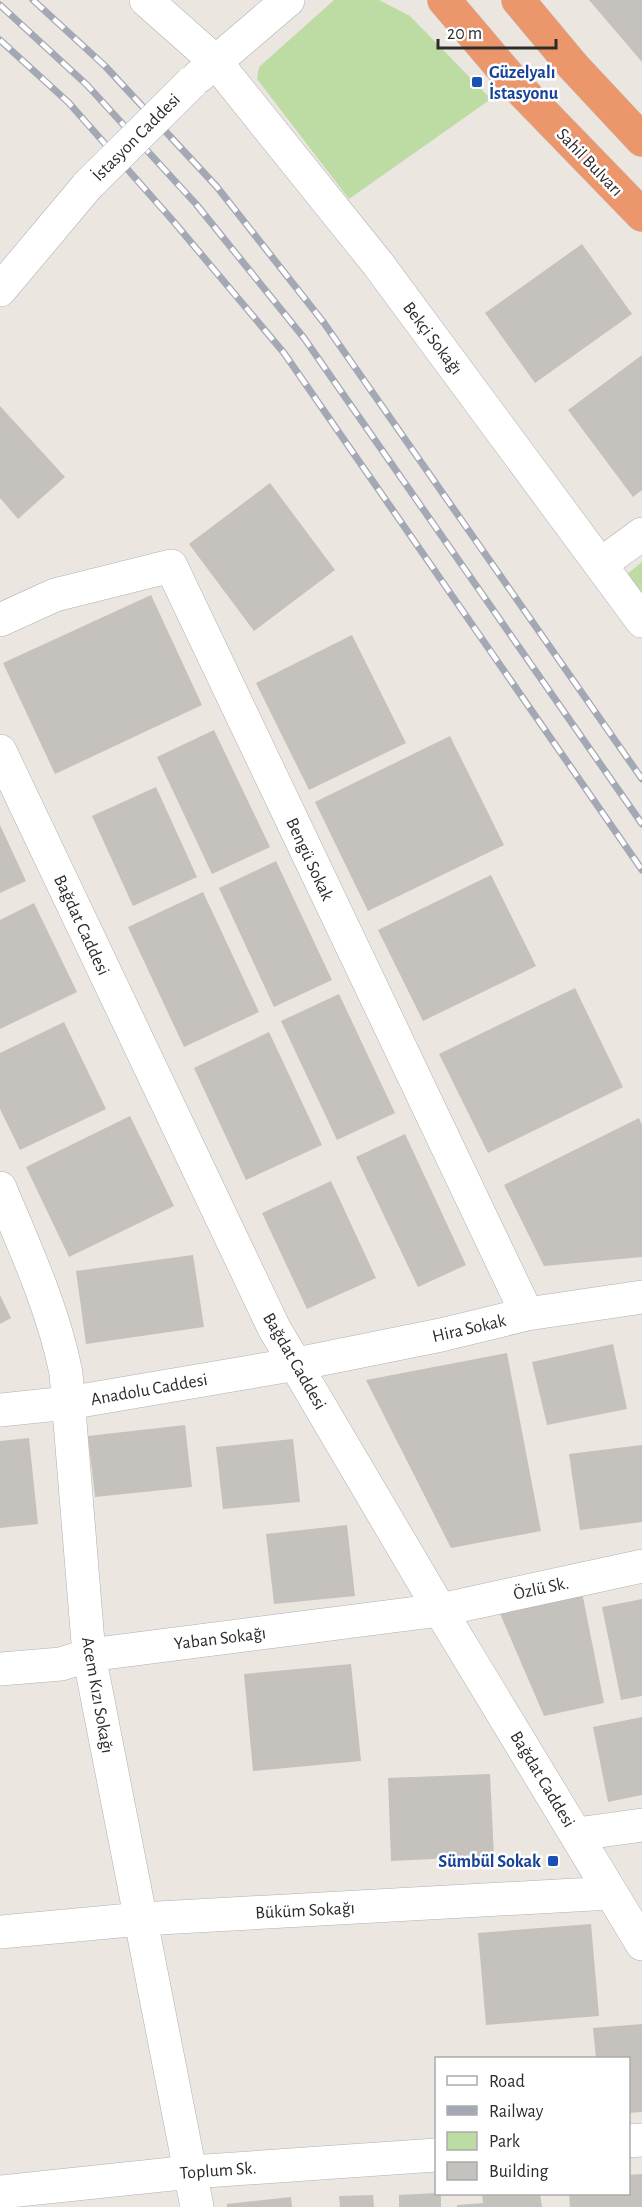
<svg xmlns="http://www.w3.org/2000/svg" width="642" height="2207" font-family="'Alegreya Sans',sans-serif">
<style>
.green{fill:#bddca4}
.building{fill:#c5c1bc}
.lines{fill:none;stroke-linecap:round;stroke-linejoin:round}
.minor-casing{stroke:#adb0b7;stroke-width:34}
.highway-casing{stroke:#c4c4c4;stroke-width:34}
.minor{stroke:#fff;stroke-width:33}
.highway{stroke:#ec966c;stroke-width:33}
.rail-casing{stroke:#a4a8b4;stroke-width:7}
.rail{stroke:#fff;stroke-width:4.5;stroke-dasharray:14;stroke-linecap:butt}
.minor-bridge-casing{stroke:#adb0b7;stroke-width:34;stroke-linecap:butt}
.minor-bridge{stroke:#fff;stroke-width:33}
.transit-dot{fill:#1a4fb4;stroke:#fff;stroke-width:2}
.labels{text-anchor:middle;stroke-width:5;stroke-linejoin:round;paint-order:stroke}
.transit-label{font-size:18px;font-weight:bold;fill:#164399;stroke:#fff;text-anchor:start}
.street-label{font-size:18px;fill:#2c2c2c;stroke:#fff}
</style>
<rect width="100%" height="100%" fill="#ece6e1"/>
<path class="green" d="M334 0H379L410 16 491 99 349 199 257 79 259 67Z
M642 562V596L627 574Z"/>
<path class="building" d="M589 0H642V62Z
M582 244 632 314 535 383 485 313Z
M642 355V490L633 497 568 410Z
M0 406 65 477 18 519 0 498Z
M270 483 335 570 254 631 189 544Z
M151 595 202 705 55 774 3 663Z
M352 635 406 743 309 790 256 683Z
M214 730 270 847 212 874 157 757Z
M450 736 504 845 368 911 315 802Z
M156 787 197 877 133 906 92 816Z
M0 825 26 881 0 893Z
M276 861 332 980 274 1007 219 888Z
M491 875 536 966 423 1021 378 930Z
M203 892 259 1012 184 1047 128 927Z
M34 903 77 992 0 1029V920Z
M575 988 623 1087 488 1153 439 1054Z
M339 994 395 1113 337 1140 281 1021Z
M64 1022 106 1109 20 1150 0 1109V1053Z
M269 1032 322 1145 246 1180 194 1068Z
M130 1116 174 1206 69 1257 26 1167Z
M639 1118 642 1125V1257L544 1266 504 1185Z
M405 1134 466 1265 418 1287 356 1157Z
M331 1181 376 1278 307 1309 262 1213Z
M193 1255 204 1327 86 1344 76 1271Z
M0 1295 11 1318 0 1324Z
M613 1344 627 1409 547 1425 532 1362Z
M507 1353 541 1531 451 1548 366 1380Z
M185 1425 192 1487 95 1497 88 1436Z
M29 1438 38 1524 0 1528V1441Z
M293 1439 300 1502 223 1509 216 1447Z
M642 1445V1522L580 1530 569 1454Z
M347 1525 355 1596 274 1604 266 1534Z
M582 1592 604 1703 544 1716 498 1609Z
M642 1599V1696L621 1700 602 1607Z
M351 1664 361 1761 253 1771 244 1674Z
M642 1717V1795L608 1802 593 1727Z
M490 1774 494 1856 391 1861 388 1778Z
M591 1924 599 2016 486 2025 478 1933Z
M642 2024V2112L628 2113V2058H596L593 2028Z
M642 2174V2207H570L569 2194H628V2175Z
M436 2193 441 2194V2207H399V2195Z
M482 2194H540L542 2207H457V2205L483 2203Z
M373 2195 374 2207H340L339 2196Z
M291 2197 292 2207H227V2204Z"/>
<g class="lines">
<defs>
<path id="minor" d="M146 0 215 61 378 264 642 621
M198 77 288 0
M0 290 88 185
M601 564 642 534
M0 620 55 595 171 566 527 1314
M0 751 274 1328 440 1610 642 1944
M0 1188C25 1248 53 1308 66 1373L89 1655 197 2207
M0 1410 68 1403 297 1364 441 1335 527 1314 642 1297
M0 1669 61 1664 89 1655 440 1610 642 1566
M577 1834 642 1825
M0 1932 141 1919 611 1893
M628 2141 642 2140
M0 2192 191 2172 436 2155"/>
<path id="highway" d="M444 0 517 86 642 215
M518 0 573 66 642 140"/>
</defs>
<use href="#minor" class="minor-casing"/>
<use href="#highway" class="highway-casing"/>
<use href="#minor" class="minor"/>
<use href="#highway" class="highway"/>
<defs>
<path id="rail" d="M33 0 105 66 217 187 324 323 642 779
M0 5 87 85 196 204 304 338 642 824
M0 40 69 103 174 222 284 353 642 870"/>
</defs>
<use href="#rail" class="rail-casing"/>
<use href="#rail" class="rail"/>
<defs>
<path id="minor-bridge" d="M88 185 191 83"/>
</defs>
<use href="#minor-bridge" class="minor-bridge-casing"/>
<use href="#minor-bridge" class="minor-bridge"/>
</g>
<g class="transit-dot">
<rect x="471" y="76" width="12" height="12" rx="3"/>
<rect x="547" y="1855" width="12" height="12" rx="3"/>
</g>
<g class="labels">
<g class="transit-label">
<text x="489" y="78">Güzelyalı<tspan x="489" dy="21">İstasyonu</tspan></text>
<text x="541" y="1867" text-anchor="end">Sümbül Sokak</text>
</g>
<g class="street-label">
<text transform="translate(136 137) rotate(-45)" y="6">İstasyon Caddesi</text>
<text transform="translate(590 162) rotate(46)" y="6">Sahil Bulvarı</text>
<text transform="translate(433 338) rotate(53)" y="6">Bekçi Sokağı</text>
<text transform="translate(310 859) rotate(65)" y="6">Bengü Sokak</text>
<text transform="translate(82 925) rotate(65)" y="6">Bağdat Caddesi</text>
<text transform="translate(469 1328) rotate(-13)" y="6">Hira Sokak</text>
<text transform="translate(295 1361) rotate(60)" y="6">Bağdat Caddesi</text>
<text transform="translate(149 1389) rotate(-10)" y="6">Anadolu Caddesi</text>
<text transform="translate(541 1588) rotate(-12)" y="6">Özlü Sk.</text>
<text transform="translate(220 1638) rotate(-7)" y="6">Yaban Sokağı</text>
<text transform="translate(98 1695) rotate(80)" y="6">Acem Kızı Sokağı</text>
<text transform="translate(543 1779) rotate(59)" y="6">Bağdat Caddesi</text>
<text transform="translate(305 1910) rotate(-3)" y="6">Büküm Sokağı</text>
<text transform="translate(218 2170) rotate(-4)" y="6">Toplum Sk.</text>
</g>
</g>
<rect x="435" y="2057" width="195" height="138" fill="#ffffff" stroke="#ababab" stroke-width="1.5"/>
<rect x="447" y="2076" width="30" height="9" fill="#ffffff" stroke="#ababab" stroke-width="1.5"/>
<text x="489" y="2087" font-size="18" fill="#2c2c2c">Road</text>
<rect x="447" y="2106" width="30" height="9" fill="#a4a8b4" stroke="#ababab" stroke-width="1.5"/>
<text x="489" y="2117" font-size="18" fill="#2c2c2c">Railway</text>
<rect x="447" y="2132" width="30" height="18" fill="#bddca4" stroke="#ababab" stroke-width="1.5"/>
<text x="489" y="2147" font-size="18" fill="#2c2c2c">Park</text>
<rect x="447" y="2162" width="30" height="18" fill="#c5c1bc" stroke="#ababab" stroke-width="1.5"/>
<text x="489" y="2177" font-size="18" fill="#2c2c2c">Building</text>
<path d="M438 39v9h118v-9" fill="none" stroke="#2c2c2c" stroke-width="3"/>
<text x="447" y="39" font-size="18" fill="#2c2c2c" stroke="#ffffff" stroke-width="4.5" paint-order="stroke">20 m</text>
</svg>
